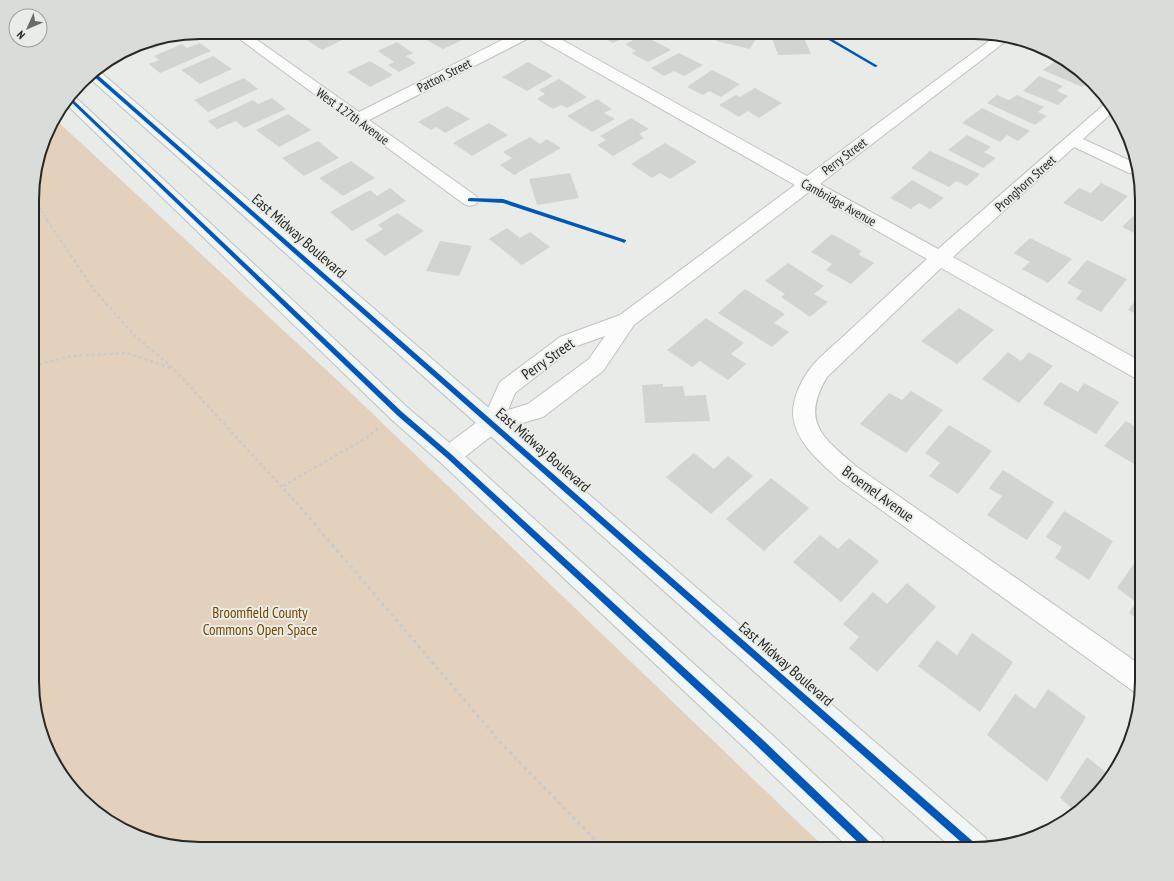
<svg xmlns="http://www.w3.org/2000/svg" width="1174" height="881" font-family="'PT Sans Narrow',sans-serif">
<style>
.green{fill:#e3d1be}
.building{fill:#d2d4d2}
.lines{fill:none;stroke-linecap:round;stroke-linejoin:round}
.minor-casing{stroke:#c0c2bf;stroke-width:2}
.secondary-casing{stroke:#c0c2bf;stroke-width:2}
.path-far2{stroke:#cbcbca;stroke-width:2;stroke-dasharray:2 2;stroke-linecap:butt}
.path-far1{stroke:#cbcbca;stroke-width:2.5;stroke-dasharray:3 3;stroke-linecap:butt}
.path{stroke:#cbcbca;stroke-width:3;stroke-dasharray:3.5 3.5;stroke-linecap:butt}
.minor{fill:#fcfcfc;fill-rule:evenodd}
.secondary{fill:#f1f5f3;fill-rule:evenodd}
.cycleway-casing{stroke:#e9ece7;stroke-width:2}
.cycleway{fill:#0057b8;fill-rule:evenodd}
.labels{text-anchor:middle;stroke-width:4;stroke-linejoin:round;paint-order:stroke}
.far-street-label{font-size:13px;fill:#272826;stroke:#e9ece7}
.street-label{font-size:15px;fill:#272826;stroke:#e9ece7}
.park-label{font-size:15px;fill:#794600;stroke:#e9ece7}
.rim{fill:none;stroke:#272826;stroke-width:2}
</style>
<rect width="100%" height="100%" fill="#e9ebe8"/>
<path class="green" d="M54 118 350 392 826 849H189L136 836 89 808 49 756 32 693 33 178Z"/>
<path class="building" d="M317 32H328L342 40 322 50 304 38Z
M338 32H363L348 39Z
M435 32H449L462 40 443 49 423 38Z
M462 32H481L470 37Z
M592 32H634L613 43Z
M721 32 735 33 760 32 750 49 716 41Z
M770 32H789L791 39 804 38 811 54 778 55Z
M186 34 188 35 152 49 144 42Z
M643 35 671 50 648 62 631 53 636 51 625 44Z
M397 42 413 53 406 56 416 63 399 72 388 65 394 62 378 51Z
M200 43 211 51 160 73 149 64 159 60 154 56 182 44 187 48Z
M679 53 703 65 684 76 674 71 664 76 651 68Z
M213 56 232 69 200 84 181 70Z
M1060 58 1083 72 1081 73 1087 76 1090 81 1082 87 1043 70Z
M370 61 393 75 370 87 347 72Z
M528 62 553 76 527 91 502 77Z
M712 70 740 84 721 97 709 91 703 95 687 87Z
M1039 76 1063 86 1057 91 1068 96 1058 105 1023 91Z
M244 78 258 89 208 112 194 100Z
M559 79 587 97 567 108 561 105 553 109 537 99 545 94 539 90Z
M755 88 782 103 759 118 748 111 739 117 719 105 736 95 740 97Z
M997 95 1009 100 1017 95 1044 107 1038 112 1047 116 1035 125 987 103Z
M272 98 286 109 244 128 236 121 217 129 208 121 253 100 258 104Z
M597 99 612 109 604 113 615 119 592 132 567 116Z
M447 106 470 119 445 133 436 127 431 130 418 122Z
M982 108 1030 131 1018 141 1007 135 1000 142 962 123Z
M288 114 311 130 279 147 256 130Z
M631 118 649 129 639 134 644 138 613 156 597 145 606 140 600 136Z
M489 123 508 135 472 156 453 143Z
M967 135 991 147 984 152 996 158 983 168 948 150Z
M530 137 540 144 547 139 561 148 514 175 500 165 512 158 503 152Z
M318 141 339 158 304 176 282 158Z
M665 143 697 162 670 179 660 173 652 178 631 164Z
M930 151 980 174 967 186 956 181 949 187 911 168Z
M351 161 375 178 343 196 319 178Z
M570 173 579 198 537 205 529 179Z
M912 180 944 198 930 209 919 203 911 209 890 198Z
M1101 183 1128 196 1102 222 1063 203 1079 188 1091 193Z
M390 188 406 201 352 231 330 212 370 190 377 196Z
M397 213 424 231 385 256 365 240 383 229 378 225Z
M1133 216 1142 220V237L1122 227Z
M507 228 520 238 530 232 550 247 522 265 489 239Z
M832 234 862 251 858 254 874 263 851 284 826 270 832 264 811 252Z
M1030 238 1072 259 1048 283 1022 269 1030 262 1014 253Z
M440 241 472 246 459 276 426 271Z
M1087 260 1127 279 1101 312 1076 299 1082 291 1067 283Z
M788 263 824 286 814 294 828 302 810 317 781 297 785 294 765 281Z
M745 289 785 314 774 323 789 332 772 347 718 313Z
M1142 292V317L1128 310Z
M959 308 994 330 957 364 921 341Z
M706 318 744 343 731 354 746 364 728 380 700 361 692 367 667 350Z
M1142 319V333L1135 329Z
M1008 352 1021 361 1029 352 1053 366 1019 403 982 379Z
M1060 382 1078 392 1084 383 1119 402 1096 434 1043 404Z
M663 384V387L683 386 685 396 706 395 710 421 645 423 642 385Z
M911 391 943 410 906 453 860 424 889 393 902 400Z
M1126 421 1142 431V469L1104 446Z
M949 425 992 451 958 494 929 476 940 463 925 453Z
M694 453 714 469 728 456 753 476 711 514 666 477Z
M1003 470 1054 502 1027 540 987 515 1002 496 989 488Z
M771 478 809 508 764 551 726 519Z
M1064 511 1113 541 1089 580 1055 558 1062 547 1046 537Z
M820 535 838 549 849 538 879 561 841 602 793 562Z
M1137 559 1142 562V622L1129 613 1136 602 1117 588Z
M907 583 936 607 877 672 849 648 859 637 843 624 873 592 887 604Z
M972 633 1013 662 980 712 918 666 937 640 957 655Z
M1048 689 1086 717 1047 782 987 735 1015 694 1035 709Z
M1125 746 1128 748 1101 792 1075 811 1060 798 1087 757 1108 774Z"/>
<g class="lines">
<defs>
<path id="minor" d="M230 32H246L359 112 518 32H548L807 176 997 35 1010 38 820 184 938 249 1107 102 1114 111 1083 139 1133 162 1136 174 1129 173 1074 147 953 257 1142 362V380L1135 378 941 268 827 377C800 422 823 438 857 467L1142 666 1141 695 1133 691 841 481C822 464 796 443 793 416 792 398 802 378 813 365 823 353 837 343 848 332 874 308 900 283 927 259L809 192 634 325 603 371 543 417 499 430 457 463 449 465 441 463 438 456 441 449 484 417 500 382 560 337 620 315 795 185 533 36 369 120 476 196 479 200 476 204 470 206 464 204ZM605 336 589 359 528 404 508 410 515 393 574 347Z"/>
<path id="secondary" d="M97 69 986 838 988 846 974 849H953L87 76Z
M72 94 408 408 457 449 769 732 882 838 886 849H850L749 752 441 463 392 420 65 103Z"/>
</defs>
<use href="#minor" class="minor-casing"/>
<use href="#secondary" class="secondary-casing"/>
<path class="path-far2" d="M33 198 48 221"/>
<path class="path-far1" d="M47 220 94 290 136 337 173 368 301 508
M33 366 70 356 127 353 171 368
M283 486 368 437 378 428"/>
<path class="path" d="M300 507 501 743 604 849"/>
<use href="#minor" class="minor"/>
<use href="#secondary" class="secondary"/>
<defs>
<path id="cycleway" d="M815 32H820L878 66 875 67Z
M93 71 978 846 979 848 969 849 90 73Z
M70 97 402 412 451 454 762 739 874 846 875 849H865L756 745 447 458 398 416 68 99Z
M470 198 503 199 626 240V241L624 243 622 242 503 203 468 201V199Z"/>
</defs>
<use href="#cycleway" class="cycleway-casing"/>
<use href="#cycleway" class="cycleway"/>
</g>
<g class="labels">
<g class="far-street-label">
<text transform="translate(444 75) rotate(-27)" y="5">Patton Street</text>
<text transform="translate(353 116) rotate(36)" y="5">West 127th Avenue</text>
<text transform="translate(844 156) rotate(-37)" y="5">Perry Street</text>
<text transform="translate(1025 183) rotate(-42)" y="5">Pronghorn Street</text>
<text transform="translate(839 202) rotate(29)" y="5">Cambridge Avenue</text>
</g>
<g class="street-label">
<text transform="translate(299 236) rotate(41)" y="5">East Midway Boulevard</text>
<text transform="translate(548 359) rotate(-35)" y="5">Perry Street</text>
<text transform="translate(543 450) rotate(41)" y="5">East Midway Boulevard</text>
<text transform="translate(878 494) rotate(36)" y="5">Broemel Avenue</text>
<text transform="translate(786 664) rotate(41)" y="5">East Midway Boulevard</text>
</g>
<g class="park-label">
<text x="260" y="618">Broomfield County<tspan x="260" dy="17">Commons Open Space</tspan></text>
</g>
</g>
<path d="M0 0H1174V881H0ZM200 39H974A161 161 0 0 1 1135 200V681A161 161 0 0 1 974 842H200A161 161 0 0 1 39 681V200A161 161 0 0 1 200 39Z" fill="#d9dcd8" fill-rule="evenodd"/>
<path class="rim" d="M200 39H974A161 161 0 0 1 1135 200V681A161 161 0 0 1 974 842H200A161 161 0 0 1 39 681V200A161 161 0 0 1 200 39Z"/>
<g transform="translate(28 28) rotate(225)"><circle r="19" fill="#e9ece7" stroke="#9b9e9a"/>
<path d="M0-3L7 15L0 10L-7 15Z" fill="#6b6c6a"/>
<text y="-6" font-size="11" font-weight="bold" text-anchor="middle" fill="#272826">N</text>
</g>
</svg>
